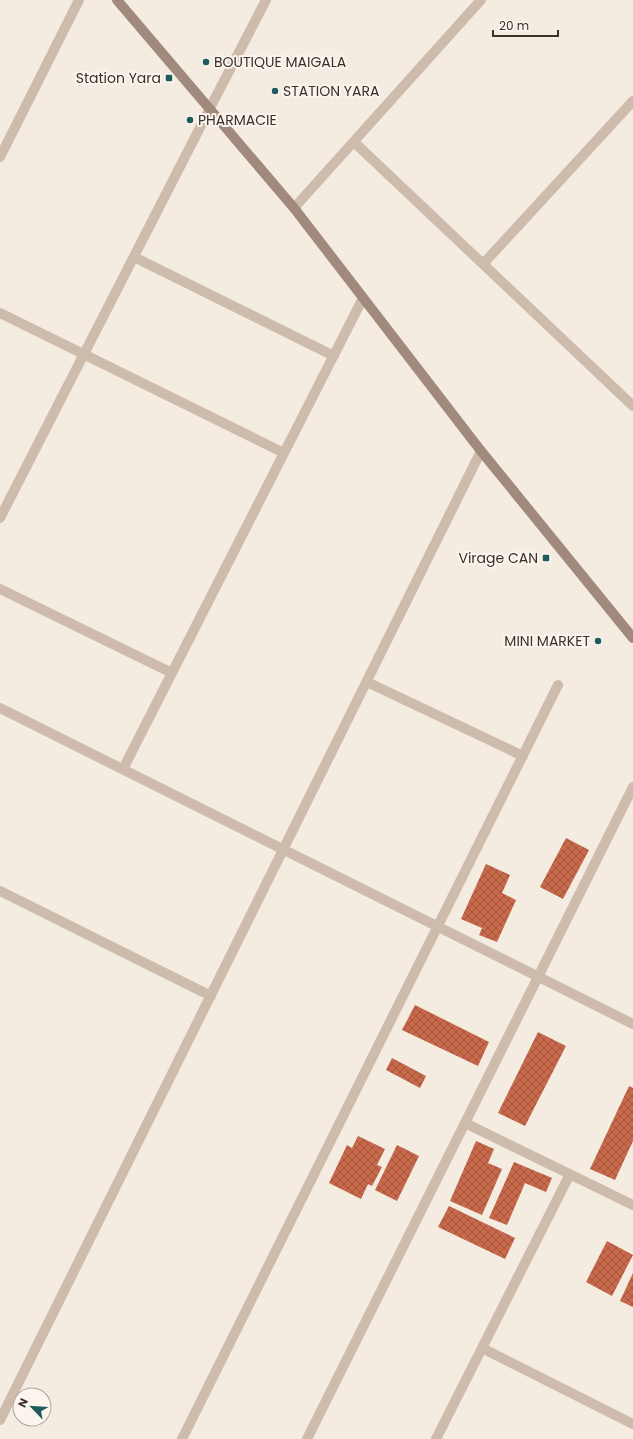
<svg xmlns="http://www.w3.org/2000/svg" width="633" height="1439" font-family="Poppins,sans-serif">
<style>
.building{fill:url(#building-cross-hatch)}
.lines{fill:none;stroke-linecap:round;stroke-linejoin:round}
.minor{stroke:#cdbbac;stroke-width:10}
.tertiary{stroke:#cdbbac;stroke-width:10}
.secondary{stroke:#a18a7d;stroke-width:10}
.poi-dot{fill:#1f5a5e;stroke:#fbf5ee;stroke-width:1.5}
.labels{text-anchor:middle;stroke-width:4;stroke-linejoin:round;paint-order:stroke}
.poi-label{font-size:14px;fill:#3b302b;stroke:#fbf5ee;text-anchor:start}
</style>
<defs>
<pattern id="building-cross-hatch" width="8" height="8" patternUnits="userSpaceOnUse"><rect width="8" height="8" fill="#c8694b"/><path d="M0 0l8 8M0 8l8-8" fill="none" stroke="#a4573f"/></pattern>
</defs>
<rect width="100%" height="100%" fill="#f4ebe1"/>
<path class="building" d="M566 838 589 850 563 899 540 887Z
M486 864 510 875 502 893 516 900 497 942 479 935 482 928 461 919Z
M415 1005 489 1042 478 1066 402 1030Z
M538 1032 566 1046 525 1126 498 1113Z
M392 1058 426 1076 420 1088 386 1070Z
M629 1086 633 1088V1141L615 1180 590 1169Z
M358 1136 385 1149 377 1165 382 1167 372 1186 368 1184 361 1199 329 1183 347 1145 352 1148Z
M476 1141 494 1149 488 1163 502 1169 482 1215 450 1201Z
M397 1145 419 1156 397 1201 375 1190Z
M514 1162 552 1178 546 1192 525 1183 507 1225 489 1218Z
M449 1206 515 1238 505 1259 438 1227Z
M607 1241 633 1255 612 1296 586 1282Z
M633 1273V1307L620 1301Z"/>
<g class="lines">
<path class="minor" d="M354 142 633 406
M0 157 79 0
M294 208 481 0
M134 257 334 356
M483 264 633 101
M0 313 284 453
M0 518 210 108
M0 589 172 673
M367 682 523 756
M0 708 633 1024
M123 769 363 298
M0 891 211 996
M465 1123 633 1205
M482 1348 633 1424
M182 1439 558 685
M307 1439 633 787
M436 1439 570 1174"/>
<path class="tertiary" d="M210 108 266 0
M0 1420 481 451"/>
<path class="secondary" d="M117 0 294 208 481 451 633 638"/>
</g>
<g class="poi-dot">
<circle cx="206" cy="62" r="4"/>
<rect x="165" y="74" width="8" height="8" rx="2"/>
<circle cx="275" cy="91" r="4"/>
<circle cx="190" cy="120" r="4"/>
<rect x="542" y="554" width="8" height="8" rx="2"/>
<circle cx="598" cy="641" r="4"/>
</g>
<g class="labels">
<g class="poi-label">
<text x="214" y="67">BOUTIQUE MAIGALA</text>
<text x="161" y="83" text-anchor="end">Station Yara</text>
<text x="283" y="96">STATION YARA</text>
<text x="198" y="125">PHARMACIE</text>
<text x="538" y="563" text-anchor="end">Virage CAN</text>
<text x="590" y="646" text-anchor="end">MINI MARKET</text>
</g>
</g>
<g transform="translate(32 1407) rotate(295)"><circle r="19" fill="#fbf5ee" stroke="#aea6a0"/>
<path d="M0-3L7 15L0 10L-7 15Z" fill="#1f5a5e"/>
<text y="-6" font-size="11" font-weight="bold" text-anchor="middle" fill="#3b302b">N</text>
</g>
<path d="M493 30v6h65v-6" fill="none" stroke="#3b302b" stroke-width="2"/>
<text x="499" y="30" font-size="12" fill="#3b302b" stroke="#fbf5ee" stroke-width="3" paint-order="stroke">20 m</text>
</svg>
